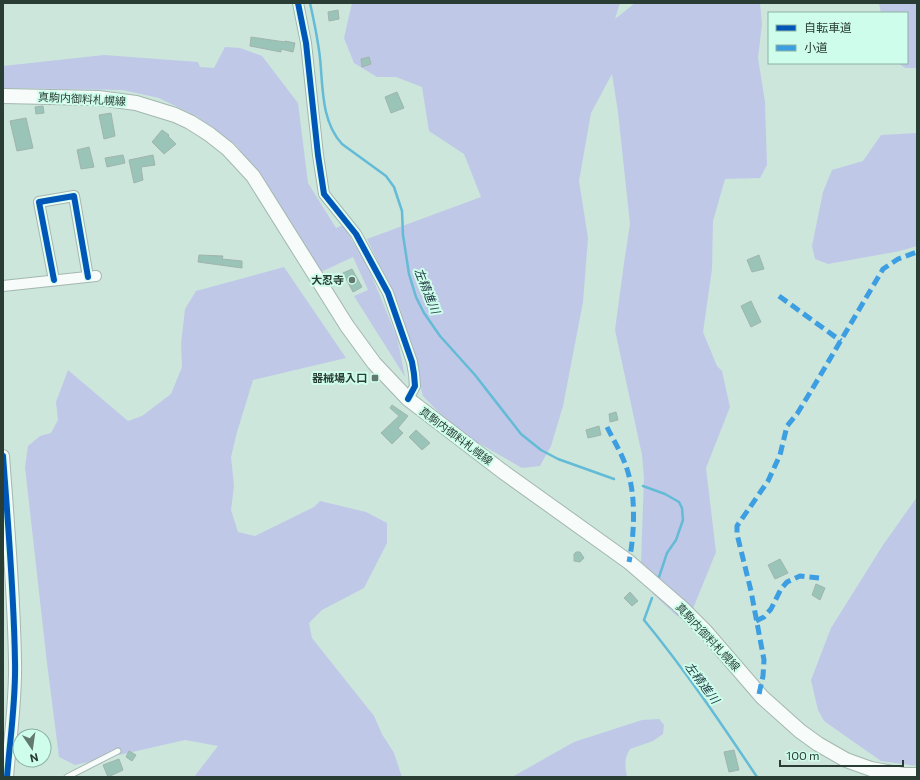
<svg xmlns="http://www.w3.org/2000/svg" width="920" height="780" font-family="Commissioner,'Noto Sans JP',sans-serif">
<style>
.green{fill:#c0c8e8}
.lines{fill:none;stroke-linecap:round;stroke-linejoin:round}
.stream{stroke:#64bbd6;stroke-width:2.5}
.building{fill:#99c4b7;stroke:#a1b4ad}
.service-casing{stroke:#a3b7af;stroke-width:7}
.minor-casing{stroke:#a3b7af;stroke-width:12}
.tertiary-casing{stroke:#a3b7af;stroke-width:14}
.secondary-casing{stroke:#a3b7af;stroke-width:16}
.service{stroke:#f7fbfa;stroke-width:5}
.minor{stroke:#f7fbfa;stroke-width:10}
.tertiary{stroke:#f7fbfa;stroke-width:12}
.secondary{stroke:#f7fbfa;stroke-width:14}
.quiet{stroke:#3d9ee2;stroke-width:5;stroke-dasharray:10 5;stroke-linecap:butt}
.cycleway-casing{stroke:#cefeeb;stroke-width:8}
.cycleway{stroke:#0057b8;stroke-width:6}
.poi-dot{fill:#63786f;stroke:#cefeeb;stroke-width:1.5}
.labels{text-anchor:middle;stroke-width:4;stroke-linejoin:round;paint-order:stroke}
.street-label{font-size:11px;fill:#2a3d35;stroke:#cefeeb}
.poi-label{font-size:11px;font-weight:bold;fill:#2a3d35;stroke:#cefeeb;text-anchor:end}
.water-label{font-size:12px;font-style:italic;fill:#253d48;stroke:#cefeeb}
</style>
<rect width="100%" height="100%" fill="#cce6dc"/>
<path class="green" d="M352 3H620L615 19 635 3H760L762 24 758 58 765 102 767 165 760 178 725 179 713 221 712 269 703 332 717 366 722 371 730 407 706 468 716 552 692 611 677 616 652 593 641 562 644 478 642 455 615 330 624 263 630 224 618 112 612 74 591 113 579 181 588 238 583 302 563 406 551 446 540 466 522 468 456 430 423 396 399 305 367 239 481 197 464 154 429 131 422 87 396 77H377L354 63 344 38Z
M879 3H917V68H905L898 63H907V13H881Z
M225 47 240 48 262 56 298 103 308 183 336 228 343 225 368 267 397 337 405 377 354 296 368 290 353 257 321 272 258 173 236 145 198 117 159 98 123 90 3 88V66L104 55 198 62 200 67 214 68Z
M917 133V246L900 251 828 264 815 259 812 246 823 192 832 170 863 161 881 135Z
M284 267 346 358 253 380 237 432 231 457 234 486 231 510 238 532 255 536 314 507 320 501 366 512 387 523V543L364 588 322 610 309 623 312 638 374 716 382 734 394 753 402 777H194L218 746 185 740 75 765 59 757 47 663 25 467 28 446 40 436 51 433 58 420 56 402 68 370 128 421 142 416 171 394 182 367 181 344 185 309 196 291Z
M917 497V766L881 761 824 721 818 710 811 680 831 628 883 545Z
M659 719 664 725 663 734 653 741 630 749C624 758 625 766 627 777H512L574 742 642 720Z"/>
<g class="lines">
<path class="stream" d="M310 3C314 21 318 40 320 58 323 87 321 121 342 144L386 176 394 187 402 211 403 235 409 274 416 297 424 313 440 336 475 375 521 434 541 450 558 459 614 479
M643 486 665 494 679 502 682 508 683 520 676 540 667 553 658 580
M652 598 644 620C685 670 721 723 757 777"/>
</g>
<path class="building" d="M338 10 339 19 329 21 328 12Z
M251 37 285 42V41L295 43 293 52 281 49V52L250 46Z
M369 57 371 64 362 67 361 59Z
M397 92 404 108 391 113 385 97Z
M43 106 44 113 36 114 35 107Z
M111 113 115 136 104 139 99 115Z
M26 118 33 148 17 151 10 121Z
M162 130 169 135 168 136 176 144 164 154 152 142Z
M89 147 94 167 81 169 77 150Z
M123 155 125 163 107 167 105 158Z
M153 155 155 165 141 167 143 180 134 183 129 160Z
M199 255 223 256 222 259 242 261V268L198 262Z
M759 255 764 269 752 272 747 260Z
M352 269 362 287 353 292 343 273Z
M751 301 761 322 751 327 741 306Z
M392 405 408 416 398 428 403 433 392 444 381 433 399 416 390 408Z
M616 412 618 420 610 422 609 414Z
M599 426 601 435 588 438 586 430Z
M416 430 430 443 422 450 409 437Z
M576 552H580L584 558 580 562 574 561V554Z
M780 559 788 573 775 579 768 565Z
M816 584 825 588 820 600 812 595Z
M630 592 638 601 632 606 624 598Z
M734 750 739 770 729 772 724 752Z
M129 751 136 755 132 761 126 757Z
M119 759 123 770 108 777 103 765Z"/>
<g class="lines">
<defs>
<path id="service" d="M67 777 118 751"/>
<path id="minor" d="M298 3 306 43 318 155 324 194 356 234 388 293 412 362 414 374 415 386 408 399
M54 280 39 202 74 196 88 277
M3 286 96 276"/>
<path id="tertiary" d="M3 456C8 524 14 593 15 662 16 700 10 739 7 777"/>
<path id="secondary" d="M3 96 98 98 136 103 175 115 190 122 209 134 228 149 253 176 347 326 374 363 408 399 502 471 629 562 681 607 706 632 762 697 800 731 818 744 846 760 871 769 903 775H917"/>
</defs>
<use href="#service" class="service-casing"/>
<use href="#minor" class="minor-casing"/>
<use href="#tertiary" class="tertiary-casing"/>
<use href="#secondary" class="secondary-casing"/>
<use href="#service" class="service"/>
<use href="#minor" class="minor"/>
<use href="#tertiary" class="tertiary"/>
<use href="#secondary" class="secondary"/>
<path class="quiet" d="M779 296 841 341
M607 427C615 443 625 459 629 476 636 501 634 537 629 562
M756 621 764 617 771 609 781 589 787 582 800 576 819 578
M759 694 763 676 764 660 751 591 737 534V526L768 481 780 455 787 426 797 414 814 386 883 269 898 259 917 252"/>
<defs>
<path id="cycleway" d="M298 3 306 43 318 155 324 194 356 234 388 293 412 362 414 374 415 386 408 399
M54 280 39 202 74 196 88 277
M3 456C8 524 14 593 15 662 16 700 10 739 7 777"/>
</defs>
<use href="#cycleway" class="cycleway-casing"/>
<use href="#cycleway" class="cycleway"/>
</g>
<g class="poi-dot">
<circle cx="352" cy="280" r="4"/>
<rect x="371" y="374" width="8" height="8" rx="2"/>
</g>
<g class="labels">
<g class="street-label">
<text transform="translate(82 99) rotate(3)" y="4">真駒内御料札幌線</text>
<text transform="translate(456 436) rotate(37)" y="4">真駒内御料札幌線</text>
<text transform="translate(708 637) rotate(47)" y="4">真駒内御料札幌線</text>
</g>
<g class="poi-label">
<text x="344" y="284">大忍寺</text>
<text x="367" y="382">器械場入口</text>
</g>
<g class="water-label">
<text transform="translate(427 291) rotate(68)" y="4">左精進川</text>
<text transform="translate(702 683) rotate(53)" y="4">左精進川</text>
</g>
</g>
<rect width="920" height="780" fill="none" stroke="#2a3d35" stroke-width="8"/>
<rect x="768" y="12" width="140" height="52" fill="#cefeeb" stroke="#8cb1a2"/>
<rect x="776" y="25" width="20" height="6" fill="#0057b8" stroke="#8cb1a2"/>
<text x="804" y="32" font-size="12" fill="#2a3d35">自転車道</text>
<rect x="776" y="45" width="20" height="6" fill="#3d9ee2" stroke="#8cb1a2"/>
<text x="804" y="52" font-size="12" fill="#2a3d35">小道</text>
<g transform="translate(32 748) rotate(167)"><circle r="19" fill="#cefeeb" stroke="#8cb1a2"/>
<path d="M0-3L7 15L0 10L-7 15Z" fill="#63786f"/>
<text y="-6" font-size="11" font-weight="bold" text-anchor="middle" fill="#2a3d35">N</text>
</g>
<path d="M780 760v6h123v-6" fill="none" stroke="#2a3d35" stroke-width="2"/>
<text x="786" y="760" font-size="12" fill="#2a3d35" stroke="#cefeeb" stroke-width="3" paint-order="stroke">100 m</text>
</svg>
